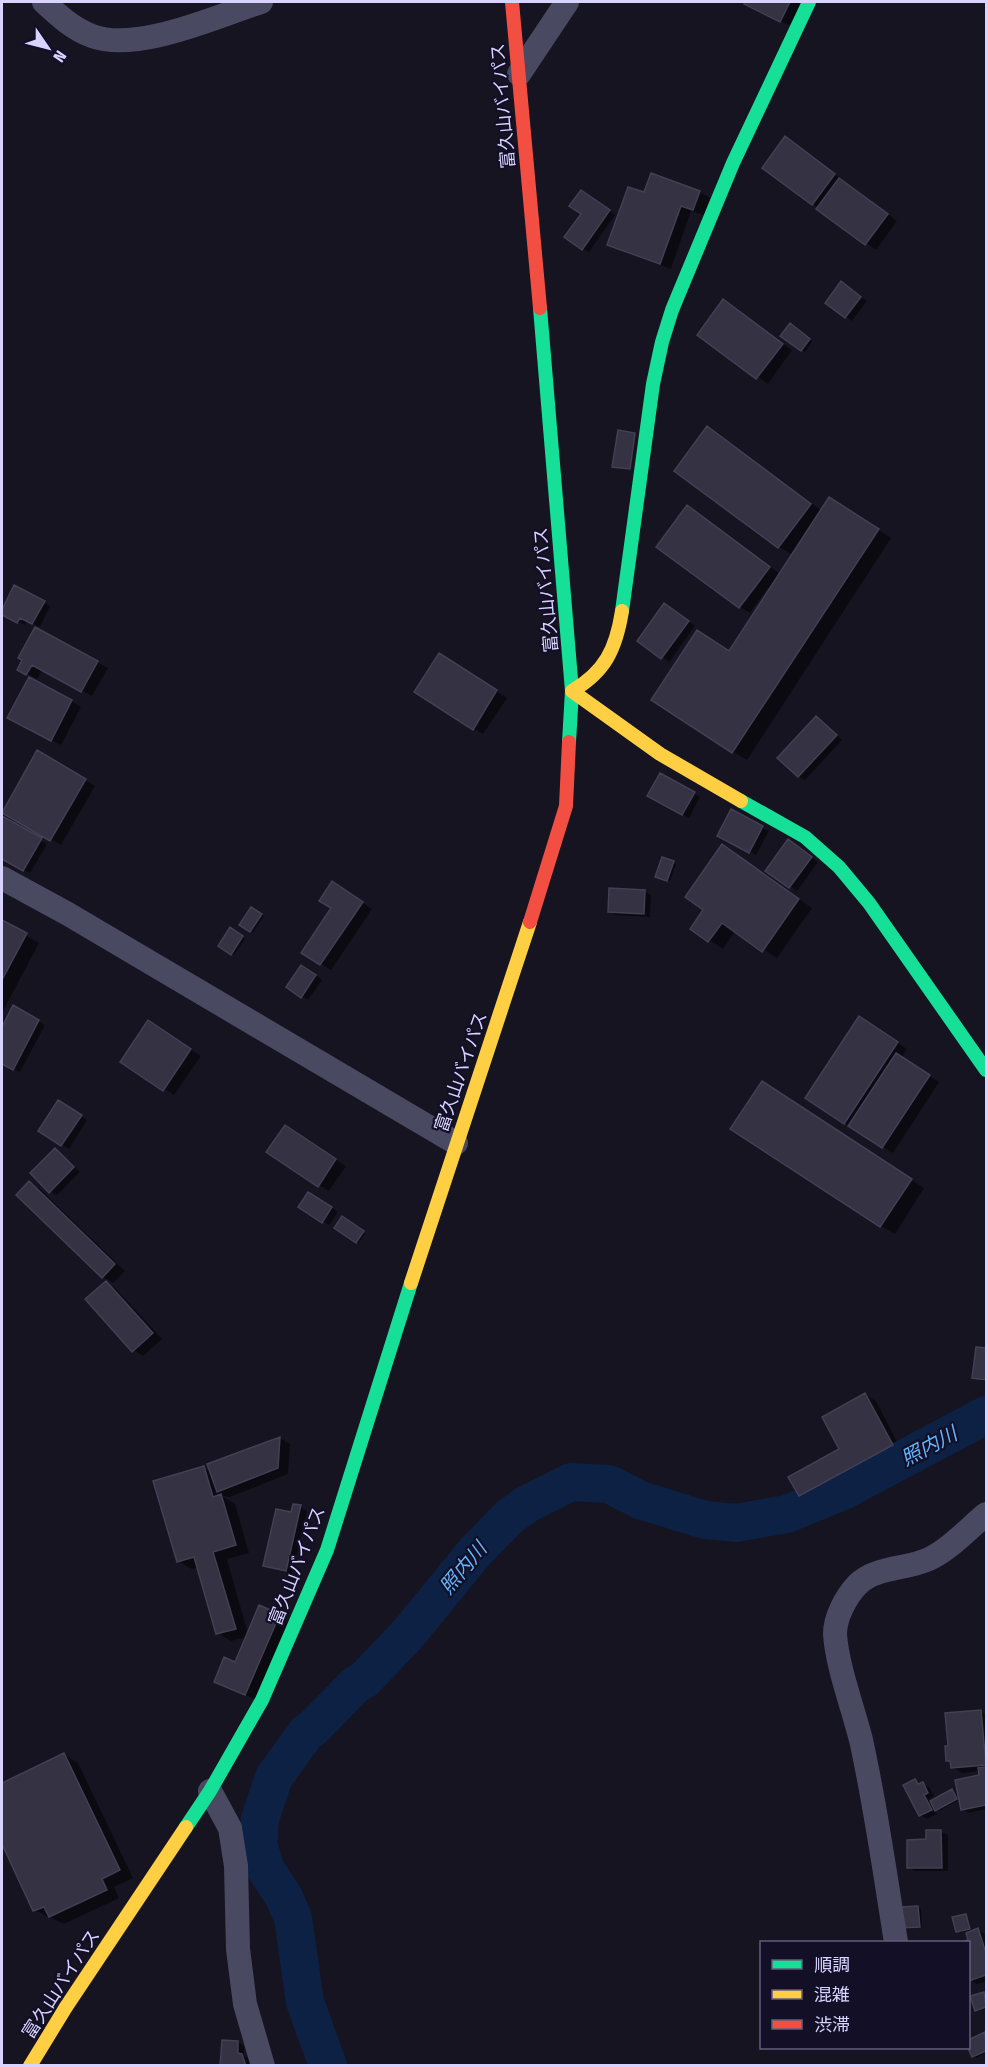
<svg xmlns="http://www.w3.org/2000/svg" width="988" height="2067" font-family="'Fira Sans Condensed','Noto Sans JP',sans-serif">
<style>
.shadow{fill:#0007}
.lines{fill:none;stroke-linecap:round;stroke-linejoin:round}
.river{stroke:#0d2144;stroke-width:38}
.building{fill:#343243;stroke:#433f54;stroke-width:1.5}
.street{stroke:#4a4962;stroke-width:24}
.fast{stroke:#16e098;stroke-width:14}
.slow{stroke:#ffcf43;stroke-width:14}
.jam{stroke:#f24e42;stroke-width:14}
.labels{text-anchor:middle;stroke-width:4.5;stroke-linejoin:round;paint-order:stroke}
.street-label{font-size:18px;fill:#d9d4ff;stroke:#130f26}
.water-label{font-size:20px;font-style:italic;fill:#62b6ff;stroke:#130f26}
</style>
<rect width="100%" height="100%" fill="#161421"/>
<path class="shadow" d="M746 2H808L795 28 759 11 746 3Z
M786 138 897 221 876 250 764 168Z
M700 192 710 198 704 215 691 211 671 269 619 250 609 245 645 194Z
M588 195 615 215 589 252 582 248 583 213Z
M848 287 867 301 852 321 827 303Z
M734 307 792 350 768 384 699 334Z
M793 327 812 342 805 352 782 336Z
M707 428 721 436 822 511 843 507 891 538 747 760 733 752 730 652 771 589 768 588 750 613 740 607 697 513 780 574 793 555 779 547 676 471Z
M15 587 50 606 40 627 27 621 25 625 2 613Z
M671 609 695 626 669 662 639 640Z
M36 629 108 668 92 696 43 669 37 679 19 669Z
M449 661 507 698 483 734 473 728Z
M71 701 81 707 61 745 19 723Z
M816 718 842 740 805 780 798 776Z
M38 752 95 786 61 845 3 812Z
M660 775 700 797 689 818 649 795Z
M731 811 769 831 756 855 719 836Z
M2 818 47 844 30 873 2 857Z
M788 841 818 862 797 891 767 870Z
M723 846 812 908 777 958 735 931 723 949 692 929 705 910Z
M663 859 676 864 670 881 660 878Z
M342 889 372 909 331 970 303 952Z
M644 891 651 895 650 917 616 915 609 911Z
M252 909 264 916 253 932 241 924Z
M2 922 39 943 2 1013Z
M231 929 245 939 234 955 220 946Z
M308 970 322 980 308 1000 302 996Z
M13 1008 45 1025 20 1072 2 1063V1030Z
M870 1024 907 1049 901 1058 939 1082 893 1153 844 1122Z
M158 1028 201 1056 174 1095 122 1061Z
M776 1091 924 1188 895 1234 881 1226Z
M65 1105 87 1120 69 1149 40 1130Z
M295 1133 346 1166 329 1191 319 1185Z
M55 1150 80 1172 57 1195 50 1191Z
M29 1183 40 1189 125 1271 113 1283 103 1277 18 1195Z
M315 1197 338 1212 329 1225 323 1221Z
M342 1218 365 1234 359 1243 336 1228Z
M106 1283 116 1289 162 1339 143 1356 133 1350Z
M977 1349 986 1350V1382L973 1377Z
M865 1395 876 1401 902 1451 811 1501 800 1495 841 1450Z
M280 1438 290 1444 288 1474 230 1497 222 1496 235 1504 249 1553 227 1559 248 1634 260 1607 290 1622 256 1700 216 1681 235 1664 247 1637 231 1641 218 1633 198 1567 192 1569 178 1561 204 1468 211 1472Z
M300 1507 307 1511 292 1574 272 1569 265 1565 292 1514Z
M980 1711 986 1715V1809L969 1813 962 1809 981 1776 980 1771 962 1773 952 1767V1763L948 1761Z
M64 1755 78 1763 133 1878 114 1887 119 1898 64 1924 34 1910 2 1841V1785Z
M915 1780 929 1787 934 1796 929 1799 931 1802 952 1791 959 1800 939 1811 935 1809 937 1814 927 1819 920 1815Z
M941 1832 948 1835V1871H915L908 1867 928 1841Z
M918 1907 921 1909 922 1927 907 1929 904 1927Z
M965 1915 968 1917 972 1932 978 1930 985 1934 986 1939V1981L977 1984 970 1980 968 1974V1942H967L970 1941 967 1931 960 1933 958 1931Z
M984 1994 986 1995V2009L979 2011 976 2010Z
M985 2034 986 2035V2053L976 2058 974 2056Z
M238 2042 244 2046V2056L249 2059 251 2066H221Z"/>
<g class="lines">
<path class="river" d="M328 2066 305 2002 293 1918 284 1897 266 1870 258 1844 260 1819 274 1777 306 1733 314 1727 355 1685 364 1680 407 1635 475 1552 509 1517 527 1504 571 1482 609 1484 640 1500 705 1520 736 1523 787 1514 843 1491 986 1415"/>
</g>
<path class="building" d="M745 2H790L780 22 744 4Z
M785 136 835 174 812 205 762 168Z
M651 173 700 191 693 210 681 206 660 264 607 245 628 187 644 192Z
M839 178 888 214 865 245 816 209Z
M581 190 610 210 582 250 564 237 581 214 569 206Z
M841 281 861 297 845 318 825 303Z
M723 299 783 344 756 379 697 335Z
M790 323 810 339 801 351 780 336Z
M707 426 811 504 778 548 674 471Z
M618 430 635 433 630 469 612 467Z
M829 497 879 529 732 753 651 700 697 630 729 651Z
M687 505 770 567 739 608 656 547Z
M14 585 45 601 32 624 20 618 17 623 2 615V610Z
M664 603 689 621 661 659 637 641Z
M35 627 98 661 81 692 32 665 26 675 17 670 22 660 18 658Z
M439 653 497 690 473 730 414 692Z
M29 677 72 700 51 741 7 718Z
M816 716 837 735 798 777 777 758Z
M37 750 86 779 50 841 2 813Z
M660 773 695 792 682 815 647 796Z
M731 809 763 826 749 853 717 836Z
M2 816 42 838 23 871 2 859Z
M788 839 812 857 789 888 765 871Z
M722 844 799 899 762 952 722 923 708 942 690 929 703 910 685 897Z
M662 857 674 861 667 881 655 877Z
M332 881 363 902 320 965 301 953 331 908 319 901Z
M609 888 645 890 644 914 608 912Z
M251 907 262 914 250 932 239 925Z
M2 920 27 933 2 980Z
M230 927 243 936 231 955 218 946Z
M301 965 316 975 301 998 286 987Z
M13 1005 39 1020 13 1070 2 1064V1027Z
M859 1016 898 1042 844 1124 805 1098Z
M148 1020 191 1049 163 1091 120 1062Z
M896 1053 930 1075 882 1148 848 1126Z
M762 1081 912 1179 880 1227 730 1129Z
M58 1100 82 1115 61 1146 38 1131Z
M285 1125 336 1159 318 1187 266 1152Z
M55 1148 74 1167 49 1193 30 1173Z
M29 1181 115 1264 102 1278 16 1195Z
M308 1192 332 1207 322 1223 298 1207Z
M342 1216 364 1231 356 1243 334 1228Z
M106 1281 153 1333 132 1352 85 1299Z
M976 1347 986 1348V1380L972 1378Z
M865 1393 893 1445 799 1496 788 1477 839 1449 822 1417Z
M280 1437 278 1468 217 1492 207 1464Z
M204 1466 213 1497 221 1494 236 1545 213 1552 236 1629 216 1634 194 1557 177 1562 153 1481Z
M293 1504 301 1505 286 1571 263 1566 276 1509 291 1512Z
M259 1605 280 1614 245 1695 214 1682 224 1657 235 1662Z
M981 1710 986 1765 951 1768 950 1761H946L945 1746H948L945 1713Z
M64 1753 120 1870 102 1879 107 1890 49 1917 44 1907 33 1911 2 1844V1783Z
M986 1767V1805L961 1810 955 1780 979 1775 978 1768Z
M915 1779 918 1784 923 1782 928 1793 924 1795 932 1810 919 1816 903 1785Z
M952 1789 957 1799 935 1811 930 1801Z
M926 1830H941L942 1868H907V1840L926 1839Z
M918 1906 920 1927 902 1928 901 1907Z
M966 1914 970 1929 956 1932 952 1917Z
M978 1928 986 1953V1975L969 1981 968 1942H962L968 1940 966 1933Z
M984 1992 986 2007 975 2011 970 1996Z
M985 2032 986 2051 972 2057 968 2048V2040Z
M222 2040 238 2041V2053L242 2054 246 2066H220Z"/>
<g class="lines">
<path class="street" d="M44 2C59 16 73 29 92 36 137 53 217 16 261 2
M519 74 567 2
M2 878 68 914 456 1143
M210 1791 230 1828 236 1866 238 1949 245 2004 263 2066
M896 1942C885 1875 876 1807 861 1740 853 1708 837 1666 835 1634 835 1617 846 1597 857 1585 876 1566 906 1570 929 1559 950 1549 968 1529 986 1514"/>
<path class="fast" d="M540 308 572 691 569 742
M622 611 653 384 662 342 672 310 733 163 809 2
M741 801 805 837 839 867 869 903 986 1070
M186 1827 210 1791 262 1700 327 1550 411 1283"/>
<path class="slow" d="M622 611C616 649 605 672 572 691L660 754 741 801
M411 1283 530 922
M30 2066 66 2007 186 1827"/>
<path class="jam" d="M512 2 540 308
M530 922 566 806 569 742"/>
</g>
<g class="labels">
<g class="street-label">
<text transform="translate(503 106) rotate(-95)" y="6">富久山バイパス</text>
<text transform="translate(546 590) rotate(-95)" y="6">富久山バイパス</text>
<text transform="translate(461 1072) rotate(-71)" y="6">富久山バイパス</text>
<text transform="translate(297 1566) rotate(-69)" y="6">富久山バイパス</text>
<text transform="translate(61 1984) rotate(-57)" y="6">富久山バイパス</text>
</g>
<g class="water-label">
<text transform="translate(929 1446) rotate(-28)" y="7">照内川</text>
<text transform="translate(463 1568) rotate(-50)" y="7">照内川</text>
</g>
</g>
<rect width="988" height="2067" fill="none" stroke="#d9d4ff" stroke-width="6"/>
<rect x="760" y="1941" width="210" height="108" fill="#130f26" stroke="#625e7d" stroke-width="1.5"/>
<rect x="772" y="1960" width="30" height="9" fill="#16e098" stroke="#625e7d" stroke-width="1.5"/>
<text x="814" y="1971" font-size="18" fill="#d9d4ff">順調</text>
<rect x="772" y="1990" width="30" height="9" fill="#ffcf43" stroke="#625e7d" stroke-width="1.5"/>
<text x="814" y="2001" font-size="18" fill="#d9d4ff">混雑</text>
<rect x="772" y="2020" width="30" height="9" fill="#f24e42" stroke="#625e7d" stroke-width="1.5"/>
<text x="814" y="2031" font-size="18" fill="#d9d4ff">渋滞</text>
<g transform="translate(48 48) rotate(125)" stroke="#130f26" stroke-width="4.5" paint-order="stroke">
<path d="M0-4.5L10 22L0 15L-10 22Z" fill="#d9d4ff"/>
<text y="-9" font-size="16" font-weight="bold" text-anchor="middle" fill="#d9d4ff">N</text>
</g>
</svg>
